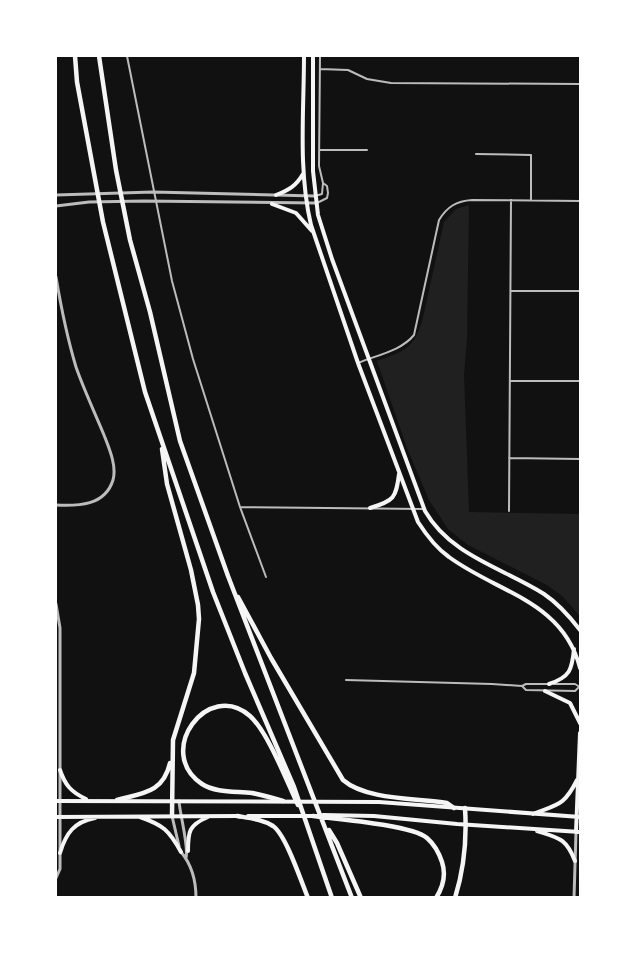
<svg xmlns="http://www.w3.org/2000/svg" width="636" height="953" font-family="'Nunito Sans',sans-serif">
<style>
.green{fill:#202020}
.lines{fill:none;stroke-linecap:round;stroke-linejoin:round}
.minor{stroke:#bcbcbc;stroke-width:2}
.tertiary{stroke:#bcbcbc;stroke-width:3}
.secondary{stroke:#f5f5f5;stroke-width:4}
.motorway{stroke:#f5f5f5;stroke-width:4.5}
</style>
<rect width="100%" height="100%" fill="#111"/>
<path class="green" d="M469 205 467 338 464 375 469 512 580 514V616L562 596 547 585 468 545 448 529 429 500 407 448 377 361C403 351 412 351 422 322L444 222 456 209Z"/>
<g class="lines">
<path class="minor" d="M127 56 172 281 193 359 240 507 423 509
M320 69 348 70 367 79 391 83 580 84
M320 150H367
M476 154 531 155V200
M315 196 322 194 323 183
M317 203 327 198 328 193 327 186 323 183 319 166 320 56
M511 291H580
M358 363C377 355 401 351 414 335L439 220C447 207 456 201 472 200L580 201
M510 381H580
M509 458 580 459
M240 507 266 577
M509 511 511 200
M346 680 492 684 522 686 526 690 575 691 579 687
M554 684H575L580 687
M522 686 526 684H549"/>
<path class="tertiary" d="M56 195 153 192 315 196
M56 206 89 202 144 201 316 203
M56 277C61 307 67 337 76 367 84 390 95 413 104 435 109 448 117 466 113 480 105 506 78 506 56 505
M56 604 60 628V869L56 878
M179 801C180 815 189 847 186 858
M172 816 179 846
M181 852C192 865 196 880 196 898
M574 898 576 832"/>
<path class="secondary" d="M304 56C304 111 298 170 311 225L358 363 418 522C427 536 436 548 449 557 498 593 563 601 580 668
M313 56V171L318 215 332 259 425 511C451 556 503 568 544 594 559 604 570 617 580 630
M276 195C289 190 296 186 303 174
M272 204 296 213 312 231
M370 508C394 501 396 498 399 474
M549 684C570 677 572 670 574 649
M545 691 570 703 580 723
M60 770C65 785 71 792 86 799
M56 801 379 802 580 817
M533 814C558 804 564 806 577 780
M323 815 374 816 457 824 580 832
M248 816H316
M56 817 238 816
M140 817C163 825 169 830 181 852
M537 831C559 838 566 838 575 861
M576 832 580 733
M188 851C188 831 189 825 208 817
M60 853C66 833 74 822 95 818"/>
<path class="motorway" d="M75 56 77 82 103 222 145 392 213 592 245 673 294 787 332 898
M99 56 116 170 130 240 150 312 180 441 228 576 352 898
M162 449 167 484 191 570 198 605 199 619 194 673 173 740 172 816
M238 597 271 658 343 780C366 800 416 798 447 803L454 808
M117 800C143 793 163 793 170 763
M283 801C273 798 262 795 252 793 236 791 216 793 202 784 154 752 208 679 250 716 268 732 287 782 298 805
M237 816C249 818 262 819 273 826 286 835 301 881 308 898
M313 816C337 819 412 825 427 838 434 844 439 853 442 862 446 874 443 887 436 898
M329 830 337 843 361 898
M455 898C464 869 467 838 465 808"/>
</g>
<rect width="636" height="953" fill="none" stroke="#ffffff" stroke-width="114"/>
</svg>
